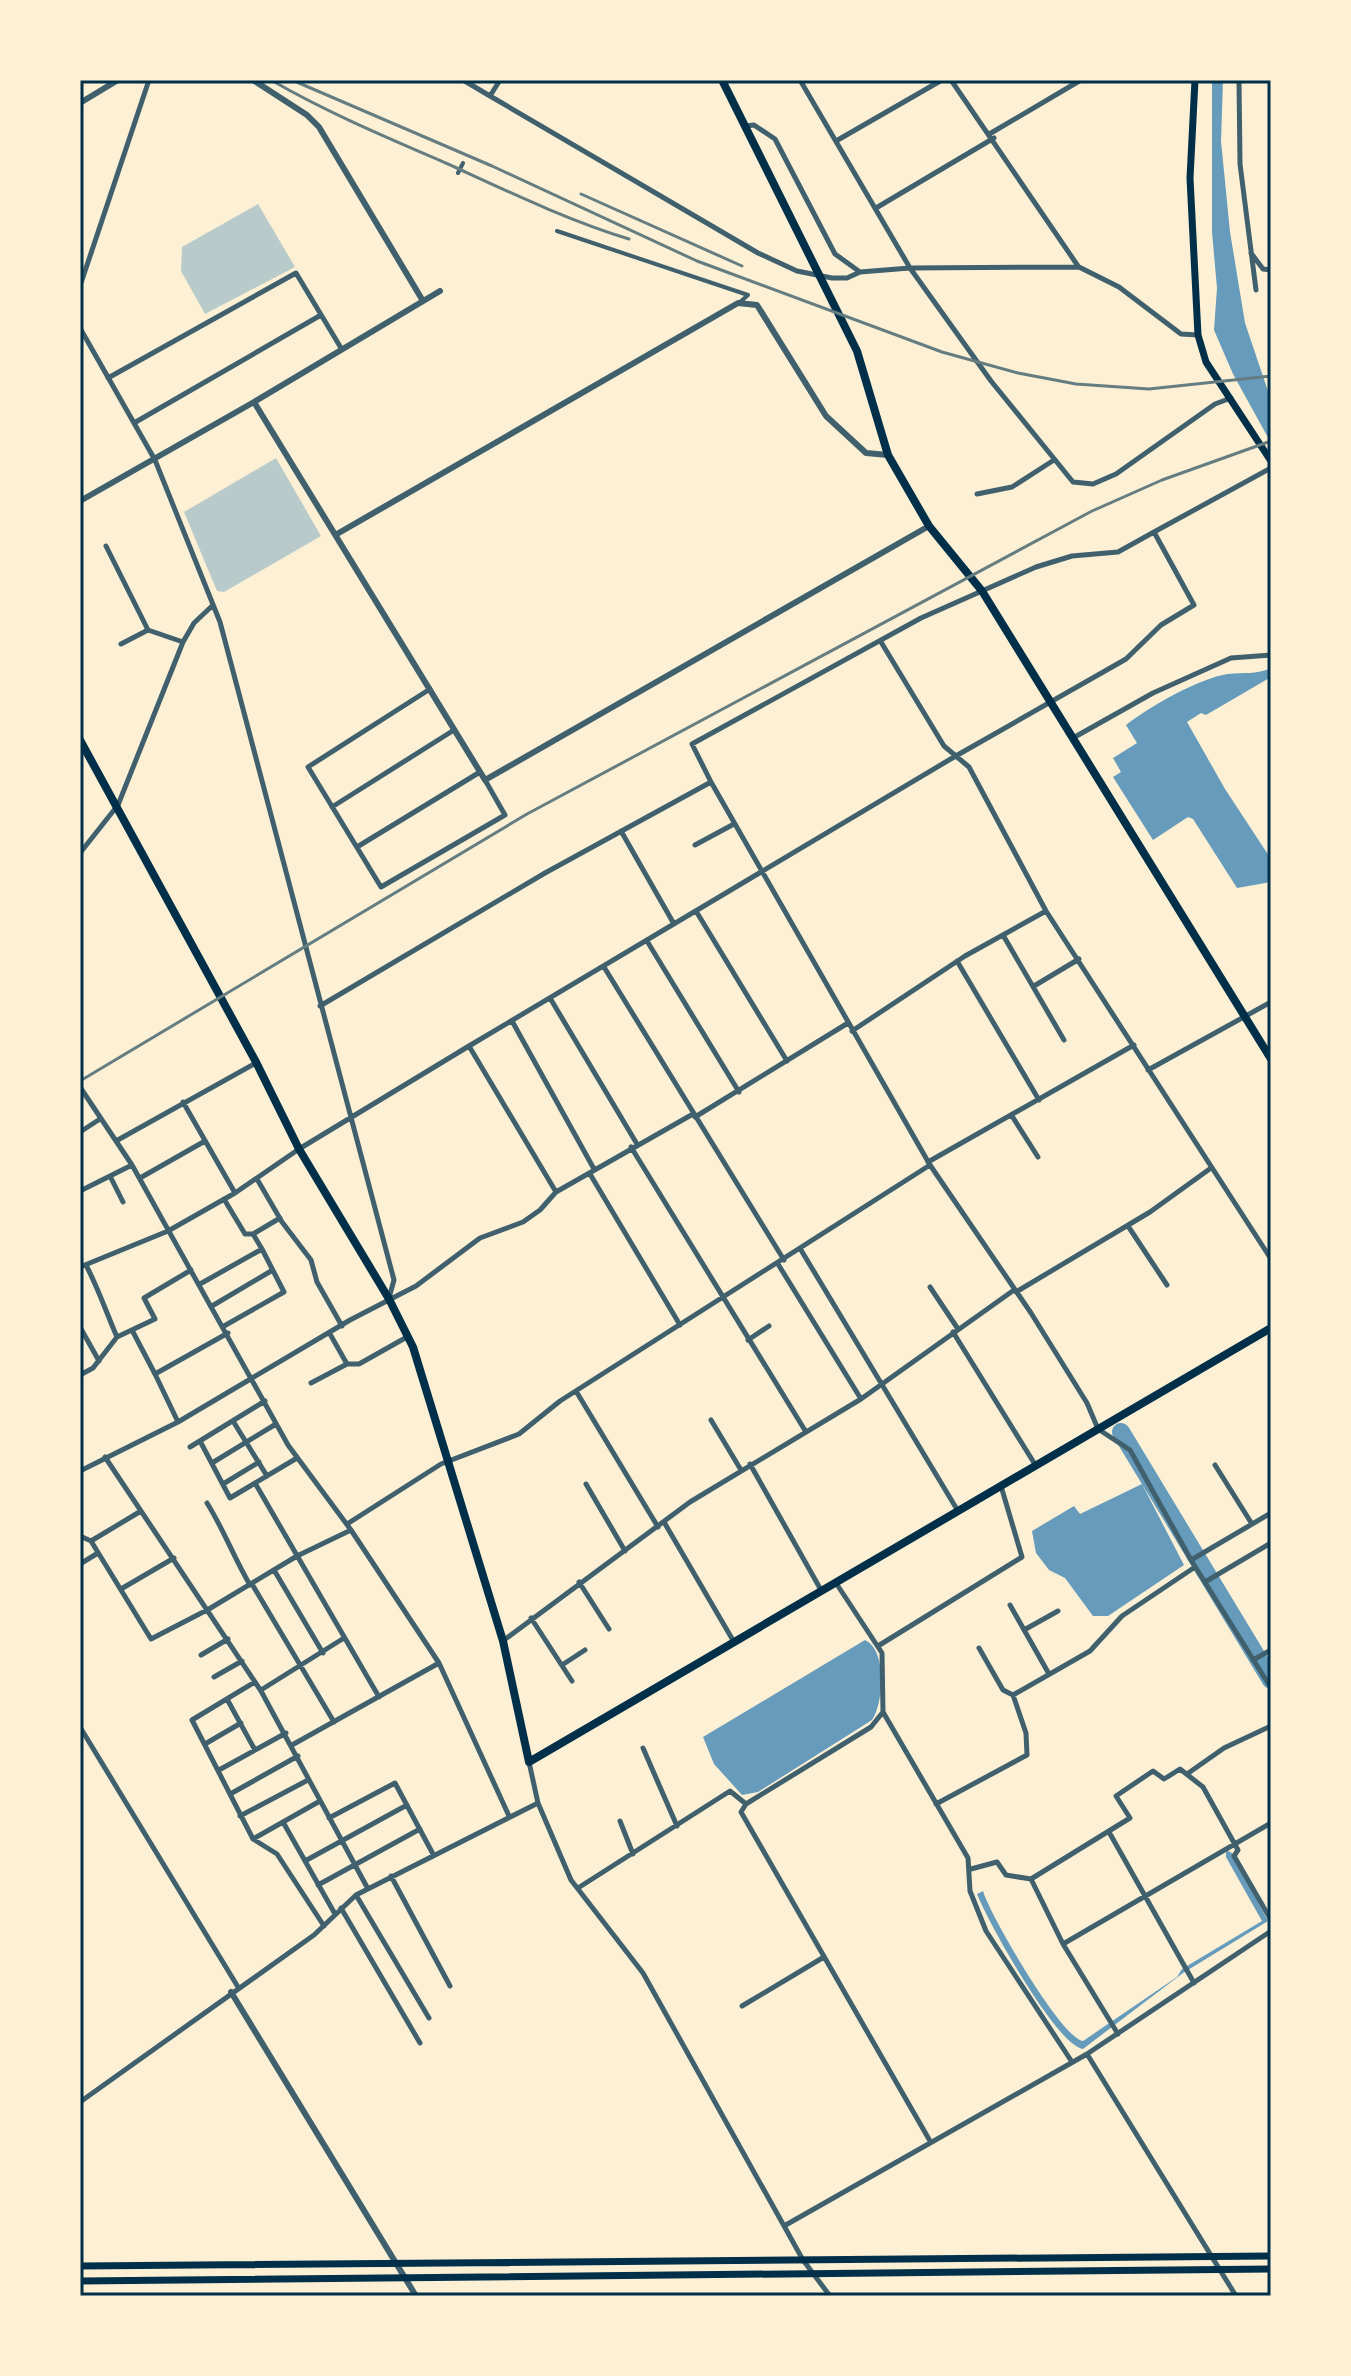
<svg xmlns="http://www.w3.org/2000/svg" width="1351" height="2376" font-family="Jost,sans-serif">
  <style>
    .green { fill: #b9caca }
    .water { fill: #669bbc }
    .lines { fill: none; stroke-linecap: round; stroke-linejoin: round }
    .river { stroke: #669bbc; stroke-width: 18 }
    .pedestrian { stroke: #3f606c; stroke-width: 4 }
    .minor { stroke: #3f606c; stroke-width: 5 }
    .tertiary { stroke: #3f606c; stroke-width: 6 }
    .secondary { stroke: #003049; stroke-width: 7 }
    .primary { stroke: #003049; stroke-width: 8 }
    .trunk { stroke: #003049; stroke-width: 8 }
    .rail { stroke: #657d81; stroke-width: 3 }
    .neatline { fill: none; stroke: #003049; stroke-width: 3 }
  </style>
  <rect width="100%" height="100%" fill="#fdf0d5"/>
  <path class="green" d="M258,204L295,267L205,314L181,271L182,247Z
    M276,458L321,536L224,592L217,591L184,512Z"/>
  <path class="water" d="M1212,80H1223L1221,141L1230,232L1245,323L1271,400V443L1233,374L1214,330L1217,288L1212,232Z
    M1271,668V677L1206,715L1201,713L1187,722L1225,789L1271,859V882L1237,888L1193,819L1188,817L1153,840L1113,777L1121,772L1113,758L1137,743L1126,725C1149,707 1199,678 1228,674C1244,672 1256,675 1271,668Z
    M1142,1484L1184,1565L1108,1616H1093L1065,1578L1049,1570L1036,1553L1032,1531L1074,1506L1080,1514Z
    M865,1640C887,1650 884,1702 872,1720L758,1792L742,1795L714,1764L703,1737Z
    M1226,1850L1232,1853L1268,1921L1183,1973L1083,2049C1056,2045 988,1922 977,1894L983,1891C990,1915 1061,2038 1083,2041L1177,1977L1182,1969L1262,1921L1226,1857Z"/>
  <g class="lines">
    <path class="river" d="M1121,1432L1271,1680"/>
    <path class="pedestrian" d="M458,173L463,163
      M557,231L748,295L739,303"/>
    <path class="minor" d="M463,80L490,96L500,80
      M800,80L910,268L991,381L1073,482L1093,484L1116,474L1215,404L1231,398
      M951,80L1078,266
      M1239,80L1240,164L1256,290
      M490,96L758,253L797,271L832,278H847L860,272L910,268L1079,267L1119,287L1181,334L1198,335
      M745,126L754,125L775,139L835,254L860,272
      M991,133L1081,80
      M836,141L942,80
      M876,208L994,138
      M1251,253L1263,269L1271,270
      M80,286L149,80
      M80,328L155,460L220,622L394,1280L389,1298
      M108,378L296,273L341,348
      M134,423L321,315
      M977,494L1012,487L1054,460
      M1154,532L1271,468
      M106,546L148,630L183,642
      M881,642L944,746L969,767L1046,911L1271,1259
      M121,644L148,630
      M430,689L308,767L381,887L505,815L485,780
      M1073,738L1153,693L1231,658L1271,655
      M332,807L454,730
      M621,831L674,924
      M695,845L734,824
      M357,847L480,772
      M80,853L118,805L183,642L194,623L212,606
      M696,911L787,1061
      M1003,935L1064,1040
      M647,941L739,1092
      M957,961L1039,1100
      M604,967L784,1260
      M1034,986L1079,959
      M550,998L637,1144
      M320,1006L545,873L711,782
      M512,1021L594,1169
      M852,1031L965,956L1046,911
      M469,1046L556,1192
      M1148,1070L1271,1002
      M80,1087L132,1165L288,1445L351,1530L439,1663L509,1816
      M183,1102L235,1193
      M1012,1116L1038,1157
      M695,1117L848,1023
      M80,1132L100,1119
      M116,1141L256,1063
      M631,1147L806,1432
      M928,1162L1134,1045
      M590,1174L680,1325
      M110,1176L123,1202
      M140,1178L205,1141
      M257,1179L282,1222L311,1260L317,1282L342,1326
      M80,1191L132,1165
      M224,1199L245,1234H253L262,1249
      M1128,1226L1167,1285
      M253,1234L280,1218
      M801,1250L958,1511
      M778,1264L861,1399
      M86,1265C99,1290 106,1312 117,1337
      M80,1267L168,1231L235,1193L299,1149L469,1046L954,757L1126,659L1161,625L1194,605L1154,532L1118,552L1072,556L1036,567L921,618L692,744L711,782L930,1165L1031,1313L1087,1403L1098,1429L1130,1450L1191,1560L1271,1688
      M200,1284L262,1249L284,1292L224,1326
      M930,1287L958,1329
      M1016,1292L1150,1212L1211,1168
      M212,1306L271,1271
      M80,1327L99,1361
      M133,1332L155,1374L228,1333
      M953,1332L1036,1466
      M330,1334L347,1364H359L407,1337
      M748,1340L769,1326
      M155,1374L178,1422
      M80,1375L93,1368L117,1337L155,1319L144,1298L191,1270
      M311,1383L347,1364
      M576,1391L658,1527
      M711,1420L741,1470
      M233,1421L267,1476
      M200,1441L230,1498L297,1458
      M190,1447L265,1401
      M105,1457L261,1691L368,1889
      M212,1463L276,1424
      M750,1464L821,1590
      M1215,1465L1252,1524
      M80,1471L178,1422L350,1320L416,1286L480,1238L523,1222L540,1210L556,1192L693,1114
      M255,1483L379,1697
      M223,1484L259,1462
      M586,1484L625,1551
      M207,1503C224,1530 234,1558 250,1585
      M664,1522L734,1642
      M347,1524L441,1464L519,1434L560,1401L930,1165
      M80,1536L91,1541L151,1639L209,1609L297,1556L351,1530
      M91,1541L141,1511
      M1191,1560L1271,1513
      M80,1564L98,1553
      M274,1570L323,1653
      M579,1582L609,1629
      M1205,1582L1271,1543
      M836,1583L882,1653L883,1712L871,1727L746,1804L741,1812L930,2141
      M252,1584L334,1722
      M121,1589L174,1558
      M1010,1605L1049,1674
      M531,1618L572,1681
      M1024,1630L1058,1611
      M504,1640L690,1502L861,1399L1014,1290
      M878,1646L1022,1557L1001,1486
      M979,1648L1003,1690L1013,1695
      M201,1655L228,1639
      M1253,1660L1271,1650
      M562,1665L585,1650
      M214,1677L242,1661
      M255,1682L192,1720L253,1839L277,1854L324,1926
      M261,1690L344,1638
      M227,1699L255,1750
      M883,1712L968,1858L970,1891L986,1931L1072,2062
      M80,1727L238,1987
      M205,1744L241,1723
      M292,1745L439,1663
      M643,1748L677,1826
      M529,1762L538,1803L571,1880L643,1973L803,2260L830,2296
      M219,1770L286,1733
      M1187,1774L1224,1748L1271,1726
      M232,1793L298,1756
      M936,1804L1027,1755L1026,1733L1013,1695L1090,1651L1122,1616L1195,1567
      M240,1816L308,1780
      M329,1818L395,1783L433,1854
      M620,1821L633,1854
      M283,1822L335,1914
      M1109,1832L1194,1983
      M253,1839L320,1801
      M305,1861L407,1805
      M971,1869L997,1862L1006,1875L1031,1879L1063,1944L1118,2034
      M391,1876L450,1986
      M1031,1879L1130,1818L1116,1796L1153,1771L1164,1779L1180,1769L1203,1787L1238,1850L1234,1856L1271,1920
      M318,1885L420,1829
      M578,1888L730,1791L746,1804
      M356,1895L429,2018
      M341,1908L420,2043
      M1063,1944L1271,1823
      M742,2006L824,1957
      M1087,2054L1236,2296
      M80,2102L314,1935L356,1895L538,1803
      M784,2226L1087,2054L1271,1931"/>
    <path class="tertiary" d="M253,80L307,115L319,127L423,301
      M80,103L118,80
      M254,402L440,291
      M80,501L254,402L485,780L929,526
      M337,534L738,303L757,305L826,416L866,453L888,455
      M231,1992L416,2296"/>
    <path class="secondary" d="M1195,80L1190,178L1198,335L1206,362L1271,461
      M80,2266L1271,2256
      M80,2281L1271,2269"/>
    <path class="primary" d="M722,80L857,351L888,455L929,526L982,591L1271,1059"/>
    <path class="trunk" d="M80,740L256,1062L299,1149L389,1299L413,1347L503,1641L529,1762L1271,1328"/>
    <path class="rail" d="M271,80C328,113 388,138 448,164C507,191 567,220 629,239
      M292,80L492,166L697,261L942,352L1018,373L1076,384L1149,389L1271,376
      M581,194L742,266
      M80,1081L527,814L1092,511L1162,480L1271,441"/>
  </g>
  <rect width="1351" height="2376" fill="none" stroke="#fdf0d5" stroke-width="164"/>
  <rect x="82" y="82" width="1187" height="2212" class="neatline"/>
</svg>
